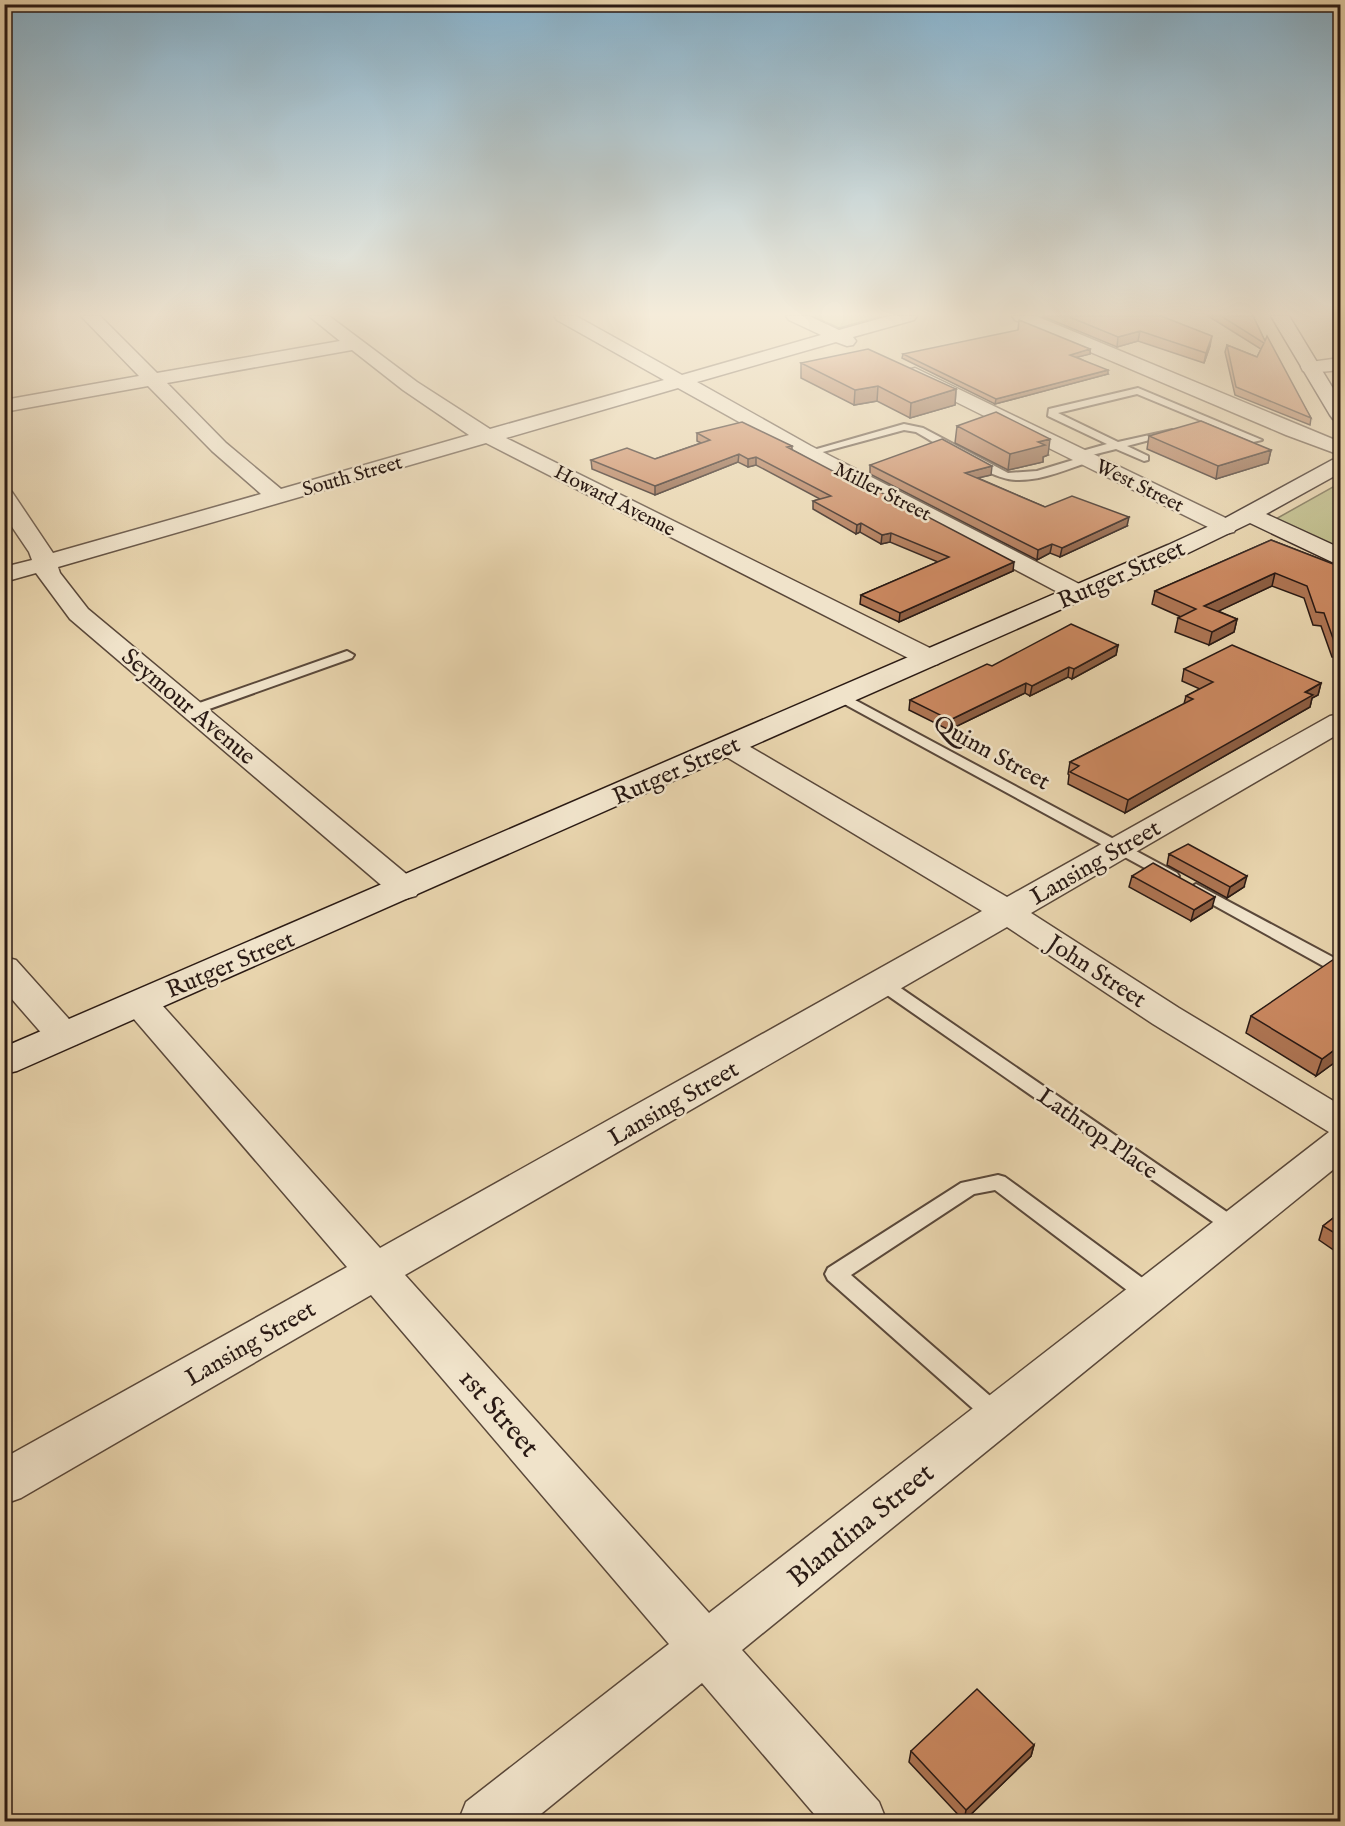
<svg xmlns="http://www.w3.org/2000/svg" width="1345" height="1826" font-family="'IM FELL English',serif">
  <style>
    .green { fill: #bbbb86; stroke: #726a4d; stroke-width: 1.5 }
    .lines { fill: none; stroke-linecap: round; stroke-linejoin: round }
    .lane-casing { stroke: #5a483a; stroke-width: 4 }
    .street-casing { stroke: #5a483a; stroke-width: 3 }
    .secondary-casing { stroke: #2a1a14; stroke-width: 3 }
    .lane { fill: #f0e3ca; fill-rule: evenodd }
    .street { fill: #f0e3ca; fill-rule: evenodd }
    .secondary { fill: #f0e3ca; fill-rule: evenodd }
    .wall { fill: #ad7452; stroke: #2a1a14; stroke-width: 1.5 }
    .shaded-wall { fill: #8d5e42; stroke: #2a1a14; stroke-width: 1.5 }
    .building { fill: #c9875f; stroke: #2a1a14; stroke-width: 1.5 }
    .labels { text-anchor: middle; stroke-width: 5; stroke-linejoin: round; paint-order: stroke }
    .far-street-label { font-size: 20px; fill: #2a1a14; stroke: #f0e3ca }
    .street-label { font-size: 24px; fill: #2a1a14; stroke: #f0e3ca }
    .near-street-label { font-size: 28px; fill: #2a1a14; stroke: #f0e3ca }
  </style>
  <rect width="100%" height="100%" fill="#e8d4ad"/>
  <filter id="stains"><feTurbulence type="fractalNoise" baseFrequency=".00333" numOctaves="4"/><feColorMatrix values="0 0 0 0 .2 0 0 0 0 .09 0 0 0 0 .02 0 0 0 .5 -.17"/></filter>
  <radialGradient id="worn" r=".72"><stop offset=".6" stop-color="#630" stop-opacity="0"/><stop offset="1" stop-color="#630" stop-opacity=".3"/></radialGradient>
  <path class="green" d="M812,316H882L839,328Z
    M1340,483V550L1274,520Z"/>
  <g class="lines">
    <defs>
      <path id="lane" d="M1138,388L1262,440L1253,442L1137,394L1058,413L1118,442L1172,430V434L1127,446L1148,456V460L1144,461L1116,449L1088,456L1093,459L1092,461C1067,469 1042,481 1016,480C992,480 939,445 916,432L904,430L808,456L803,453L904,424L923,428L1008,473L1037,471L1083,457H1075V453L1107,444L1048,416L1049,409Z
        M347,651L354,655L352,658L198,713H188L186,710L188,707Z
        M842,693L1177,873L1179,876L1177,879H1165L837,700L835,697L837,694Z
        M1196,884L1340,961V973L1334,972L1190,892L1188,889Z
        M883,978L889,980L1240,1221L1243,1226L1240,1231L1233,1234L1226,1231L877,988L874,984L877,980Z
        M998,1175L1005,1177L1156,1288L1159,1294L1156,1300L1148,1302L1140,1300L995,1190L974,1194L851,1275L1004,1408L1008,1415L1004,1422L996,1425L988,1422L828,1280L825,1274L828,1268L961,1183Z"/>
      <path id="street" d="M81,316H100L157,373L340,341L309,316H329L417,382L490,429L664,380L557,320L554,316H576L682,375L821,335L789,320L786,316H809L839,330L889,316H917L914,320L853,337L856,341L853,345L847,346L836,342L697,382L811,446L1087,588L1090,593L1087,598L1078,600L1069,598L797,454L678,388L506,438L938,652L942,658L938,664L929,666L920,664L486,443L58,567L60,573L88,609L416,882L421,889L416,896L405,899L394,896L70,619L36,573L4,582V567L32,560L29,552L4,515V490L12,492L53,553L261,494L212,451L148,386L4,412V400L139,376ZM352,350L403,390L469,435L281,489L226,443L167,383Z
        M1012,316H1036L1340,442V455L1286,435L1015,320Z
        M1340,358V370L1310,373L1303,371L1301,367L1303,363Z
        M915,368L1234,522L1237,527L1234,532L1226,534L1218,532L908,378L906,374L908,370Z
        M1340,714V733L1031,913L1179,1008L1340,1105V1164L742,1650L879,1802L887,1822H821L702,1683L531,1822H458L466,1802L669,1644L371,1295L21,1498L4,1504V1458L347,1267L127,1011L122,1003L127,995L140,992L153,995L380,1248L982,911L720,753L716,747L720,741L730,738L740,741L1007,897L1330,716ZM1007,927L1153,1024L1329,1132L709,1613L405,1275Z
        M4,957L16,960L77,1028L82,1036L77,1044L64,1048L51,1044L4,990Z"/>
      <path id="secondary" d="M1271,316H1289L1340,400V421L1333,419L1330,415Z
        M1340,459V473L1266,514L1340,548V564L1332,562L1250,523L1184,555L17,1071L4,1074V1047L1168,545L1218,522L1332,460Z"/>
    </defs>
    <use href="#lane" class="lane-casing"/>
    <use href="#street" class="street-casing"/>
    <use href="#secondary" class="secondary-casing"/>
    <use href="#lane" class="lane"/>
    <use href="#street" class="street"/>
    <use href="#secondary" class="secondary"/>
  </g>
  <path class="wall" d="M1042,316H1161L1210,346L1204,363L1138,341L1117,347Z
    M1208,316H1253L1265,341L1311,418L1310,425L1235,395L1225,352L1227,345L1257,357L1261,349Z
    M1090,349V354L1077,357L1108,374L995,404L902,358L903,354Z
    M801,363L956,389L955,405L910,418L877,401L854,405L801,378Z
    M957,426L1048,455L1043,457V462L1008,470L955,443Z
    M697,433L792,446V450L1013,571L899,622L860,604L861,595L938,562L890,542L881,544L860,532L856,534L813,509V501L820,499L756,465L748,467L738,462L655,495L592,469L591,460L655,459L701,443L697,441Z
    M1149,436L1271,450L1268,463L1216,479L1147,449Z
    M870,465L991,475L978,478L1045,507L1127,526L1060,557L1050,553L1037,560L870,474Z
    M1271,540L1341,567V658L1332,657L1321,626L1313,625L1304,598L1272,586L1218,611L1237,619L1234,632L1209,645L1175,632L1178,618L1181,617L1152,604L1155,591Z
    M1118,645L1116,655L1072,679L1068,677L1030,696L1025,693L949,730L909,710L910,700L992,666Z
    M1184,669L1321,683L1318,695L1312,698L1310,707L1125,813L1068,784L1069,775L1068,774L1070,762L1184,704L1186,696L1200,689L1182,681Z
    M1169,854L1244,887L1227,898L1167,865Z
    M1132,876L1212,908L1191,921L1129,887Z
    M1341,959V1061L1338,1060L1316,1076L1246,1033L1251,1016Z
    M1341,1212V1255L1319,1240L1323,1226Z
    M1034,1745L1031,1756L964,1821L909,1762L911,1751Z"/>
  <path class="shaded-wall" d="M1140,331L1138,341L1117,347L1118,337Z
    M1212,336L1210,346L1204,363L1206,353Z
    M1090,349V354L1070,359V355Z
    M1108,370V374L995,404L996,399Z
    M878,386L877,401L854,405L855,390Z
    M956,389L955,405L910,418L911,403Z
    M1050,439L1048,455L1043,457V462L1008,470L1010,454L1038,442Z
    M1271,450L1268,463L1216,479L1218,466Z
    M739,454L738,462L655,495V486Z
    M756,457V465L748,467V459Z
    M992,466L991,475L964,481L965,473Z
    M1129,517L1127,526L1060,557L1062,548Z
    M861,523L860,532L856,534L857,525Z
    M891,533L890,542L881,544L882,535Z
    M1052,544L1050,553L1037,560L1038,550Z
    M1014,562L1013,571L899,622L900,613Z
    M1275,573L1272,586L1202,619L1204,606Z
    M1237,619L1234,632L1209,645L1212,632Z
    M1118,645L1116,655L1072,679L1074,669Z
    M1069,667L1068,677L1030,696L1032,686Z
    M1026,683L1025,693L949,730L950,720Z
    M1321,683L1318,695L1312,698L1310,707L1125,813L1128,800Z
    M1247,876L1244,887L1227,898L1230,887Z
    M1215,897L1212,908L1191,921L1194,910Z
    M1341,1045V1053L1338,1060L1316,1076L1322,1059Z
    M1034,1745L1031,1756L964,1821L966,1810Z"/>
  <path class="building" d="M1067,316H1161L1212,336L1206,353L1140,331L1118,337Z
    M1221,316H1253L1265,341L1267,336L1311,418L1236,387L1227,345L1257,357L1264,343Z
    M1019,320L1090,349L1070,355L1108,370L996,399L903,354L1018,330Z
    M868,349L956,389L911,403L878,386L855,390L801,363Z
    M996,412L1050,439L1038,442L1045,445L1010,454L957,426Z
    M1201,421L1271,450L1218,466L1149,436Z
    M742,422L792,446L787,447L842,476L846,474L1014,562L900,613L861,595L949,557L891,533L882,535L861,523L857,525L813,501L831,496L756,457L748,459L739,454L655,486L591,460L627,448L655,459L710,440L697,433Z
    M942,439L992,466L965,473L1045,507L1072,496L1129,517L1062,548L1052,544L1038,550L870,465Z
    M1271,540L1341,567V644H1335L1324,613L1316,612L1307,586L1275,573L1204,606L1237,619L1212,632L1178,618L1196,609L1155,591Z
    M1071,624L1118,645L1074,669L1069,667L1032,686L1026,683L950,720L910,700L987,664L992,666Z
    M1232,645L1321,683L1305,692L1313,695L1128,800L1070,772L1079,766L1070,762L1193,699L1186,696L1213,682L1184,669Z
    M1188,844L1247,876L1230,887L1169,854Z
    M1153,863L1215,897L1194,910L1132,876Z
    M1337,957L1341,959V1045L1322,1059L1251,1016Z
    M1341,1212V1237L1323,1226Z
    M977,1689L1034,1745L966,1810L911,1751Z"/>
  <linearGradient id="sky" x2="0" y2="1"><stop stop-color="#88b5d1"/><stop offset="0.55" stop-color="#f5ecda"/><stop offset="1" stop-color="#f5ecda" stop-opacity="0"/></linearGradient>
  <rect width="1345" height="572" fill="url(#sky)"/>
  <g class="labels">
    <g class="far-street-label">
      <text transform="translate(352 475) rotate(-16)" y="7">South Street</text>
      <text transform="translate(1140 485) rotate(26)" y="7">West Street</text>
      <text transform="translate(883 491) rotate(27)" y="7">Miller Street</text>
      <text transform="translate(615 500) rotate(27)" y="7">Howard Avenue</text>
    </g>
    <g class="street-label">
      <text transform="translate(1121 574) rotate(-24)" y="8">Rutger Street</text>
      <text transform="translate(189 706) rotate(40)" y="8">Seymour Avenue</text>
      <text transform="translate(992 752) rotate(29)" y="8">Quinn Street</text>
      <text transform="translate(676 770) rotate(-24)" y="8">Rutger Street</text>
      <text transform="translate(1095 862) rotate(-30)" y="8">Lansing Street</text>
      <text transform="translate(230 964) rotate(-23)" y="8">Rutger Street</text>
      <text transform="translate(1097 971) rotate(33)" y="8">John Street</text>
      <text transform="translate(673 1103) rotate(-30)" y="8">Lansing Street</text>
      <text transform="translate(1098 1133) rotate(35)" y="8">Lathrop Place</text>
      <text transform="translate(250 1343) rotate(-30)" y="8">Lansing Street</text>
    </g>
    <g class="near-street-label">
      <text transform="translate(500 1412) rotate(49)" y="10">1st Street</text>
      <text transform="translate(860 1524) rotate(-39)" y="10">Blandina Street</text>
    </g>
  </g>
  <rect width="1345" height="1826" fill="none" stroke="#e8d4ad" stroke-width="24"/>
  <rect x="6" y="6" width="1333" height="1814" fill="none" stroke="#2a1a14" stroke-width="3"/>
  <rect x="12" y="12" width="1321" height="1802" fill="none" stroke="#2a1a14" stroke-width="1.5"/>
  <rect width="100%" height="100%" filter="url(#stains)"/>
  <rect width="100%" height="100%" fill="url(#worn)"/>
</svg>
